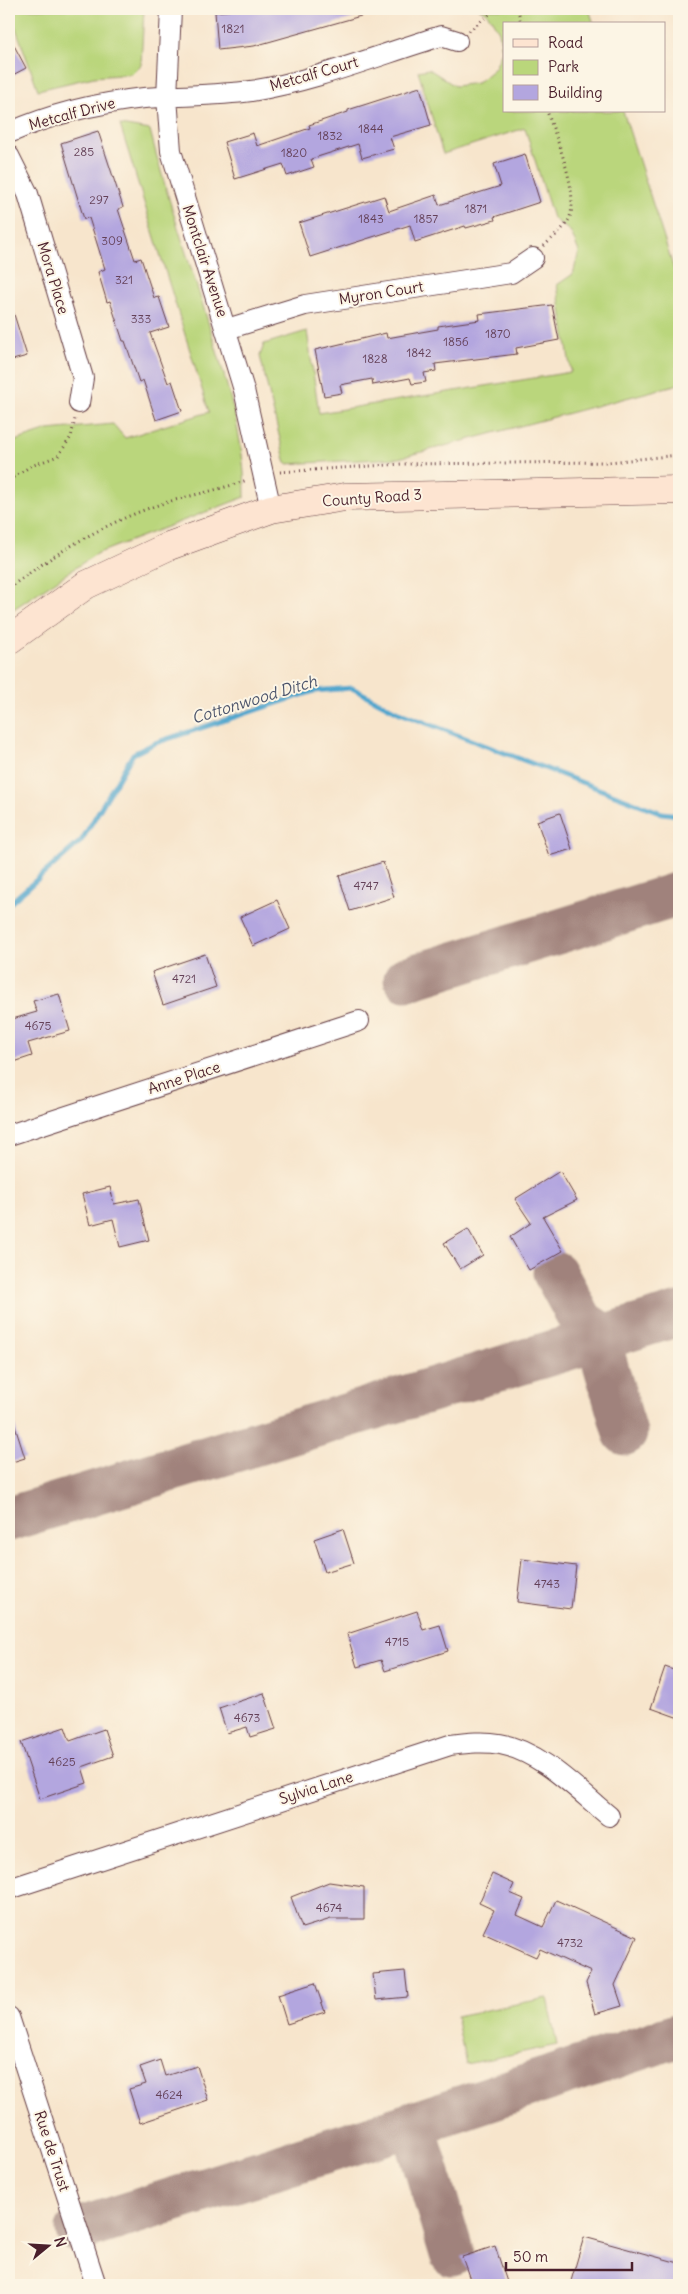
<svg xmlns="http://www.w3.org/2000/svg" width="688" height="2294" font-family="Delius,sans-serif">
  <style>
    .green { fill: #bad67b; stroke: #827a53 }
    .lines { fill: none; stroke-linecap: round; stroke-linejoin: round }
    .stream { stroke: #51a6cd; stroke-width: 5 }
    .taxiway { stroke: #a0827c; stroke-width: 45 }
    .building { fill: #b3a6df }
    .street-casing { stroke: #643d43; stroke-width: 22 }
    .secondary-casing { stroke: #643d43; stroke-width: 29 }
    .path { stroke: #643d43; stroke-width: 3; stroke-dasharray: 1 4; stroke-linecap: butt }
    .street { stroke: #fff; stroke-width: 20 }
    .secondary { stroke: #fde4d1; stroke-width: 28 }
    .labels { text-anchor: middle; stroke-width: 4; stroke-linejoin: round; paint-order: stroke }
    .number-label { font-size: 12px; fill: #644158 }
    .street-label { font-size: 15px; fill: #4a1f2b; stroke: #fcf5e5 }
    .water-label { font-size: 16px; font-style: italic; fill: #4d556c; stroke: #fcf5e5 }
  </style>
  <rect width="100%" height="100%" fill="#fcf5e5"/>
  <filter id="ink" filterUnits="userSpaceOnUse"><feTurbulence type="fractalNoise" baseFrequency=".02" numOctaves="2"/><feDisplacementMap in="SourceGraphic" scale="10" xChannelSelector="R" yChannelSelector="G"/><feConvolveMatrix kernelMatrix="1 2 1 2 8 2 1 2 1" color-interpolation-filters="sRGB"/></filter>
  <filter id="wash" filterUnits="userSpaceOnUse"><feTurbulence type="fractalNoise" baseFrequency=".0096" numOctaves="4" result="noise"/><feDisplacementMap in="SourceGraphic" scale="20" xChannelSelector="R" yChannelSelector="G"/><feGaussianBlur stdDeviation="1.12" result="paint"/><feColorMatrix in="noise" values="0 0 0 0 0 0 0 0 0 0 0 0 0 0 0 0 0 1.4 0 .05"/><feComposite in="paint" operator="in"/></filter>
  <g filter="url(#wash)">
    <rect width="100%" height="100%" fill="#f7e5cc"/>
    <path class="green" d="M9,9H144L141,65L132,74L94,77L38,90Z
      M479,9H589L594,24H504V111H623L679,285V384L399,458L286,464L260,356L264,344L307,331L319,413L571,372L557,285L573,274L579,252L571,232L553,218L525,128L443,154L418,71L429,69L455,86L477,83L495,68L502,51L499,32L492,20L486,12Z
      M120,125L150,130C167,200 192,268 213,338C229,391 245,442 245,497L96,554L9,612V443L48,430L113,424L125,438L209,412Z
      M547,1998L557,2045L466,2064L456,2016Z"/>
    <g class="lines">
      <path class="stream" d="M9,904L81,841L133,754L155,743L314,691L352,688L400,713L662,813L679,815"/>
      <path class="taxiway" d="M406,979L679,894
        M555,1273L582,1322L605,1337
        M598,1339L625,1433
        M9,1519L679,1314
        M413,2124L452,2254
        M78,2230L413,2124L679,2035"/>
    </g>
    <g id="blocks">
      <path class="building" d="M248,9H374L375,12L254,46L218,50L215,12Z
        M9,36L26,68L9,77Z
        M420,87L431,125L390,137L394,149L362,158L358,144L311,159L314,167L287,176L283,164L235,179L224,142L253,133L257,146L310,128L309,125L348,112V110Z
        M98,131L123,207L118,209L135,260L141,258L154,298L159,297L169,327L150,333L168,383L172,381L182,411L156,420L143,380L139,382L125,341H123L110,301L107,302L98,272L105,269L89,218L84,219L61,143Z
        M525,154L540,202L494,217L495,220L466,228L465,226L415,242L410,225L310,257L299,223L384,196L389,211L436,195L439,205L501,186L494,164Z
        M552,305L559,340L516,348L517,354L435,364L436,371L424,373L426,382L412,384L410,378L373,385L372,379L340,385L342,393L324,396L315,350L386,333L387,338L438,329V326L480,320L479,314Z
        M9,308H12L27,356L9,361Z
        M560,813L572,849L549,856L537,821Z
        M383,862L394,897L350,911L339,876Z
        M277,900L290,929L253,946L240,917Z
        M205,954L216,987L163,1005L152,972Z
        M59,994L70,1031L28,1043L32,1056L11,1063L9,1054V1020L37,1012L33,1001Z
        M560,1171L577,1200L543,1217L563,1251L529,1270L510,1237L531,1223L515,1199Z
        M110,1187L114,1204L139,1199L149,1240L120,1247L113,1219L90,1225L82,1194Z
        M468,1229L483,1255L460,1269L444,1243Z
        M12,1417L25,1458L9,1463V1418Z
        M343,1529L354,1563L325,1572L314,1539Z
        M522,1559L576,1566L571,1609L517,1602Z
        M417,1611L423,1630L440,1625L448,1651L385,1671L381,1660L357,1667L347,1634Z
        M665,1667L679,1672V1718L651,1708Z
        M264,1693L276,1729L250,1737L247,1727L227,1733L219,1708Z
        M65,1727L70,1741L104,1729L113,1756L82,1767L87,1783L40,1799L21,1742Z
        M492,1874L514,1884L510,1893L524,1899L517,1915L543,1927L556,1900L637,1937L615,1985L622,2006L595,2014L586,1983L591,1972L540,1949L536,1957L483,1933L494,1910L479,1903Z
        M329,1882L364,1887V1919H331L302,1928L291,1897Z
        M405,1971L408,1997L376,2000L373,1974Z
        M315,1983L325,2012L287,2024L278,1995Z
        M160,2060L165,2076L197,2066L208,2100L140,2123L129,2089L146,2084L140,2067Z
        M584,2237L679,2263V2285H586L571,2281Z
        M495,2246L508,2285H472L462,2257Z"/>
    </g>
  </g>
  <g filter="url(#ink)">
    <use href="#blocks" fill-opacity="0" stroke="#643d43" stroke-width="1"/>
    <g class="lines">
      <defs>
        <path id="street" d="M171,9L167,97L171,151L244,390L271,509
          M9,133C51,114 98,103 144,98C180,95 215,96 251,91C314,81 379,55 441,36L457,41
          M9,156L28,194L83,378L79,403
          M227,329L305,305L511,273L533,258
          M9,1135L359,1021
          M9,1889L450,1745C467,1743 483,1741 500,1744C542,1752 577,1790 609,1816
          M9,2017L96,2285"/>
        <path id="secondary" d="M9,640L86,585L169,546L271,509L345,497L679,490"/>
      </defs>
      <use href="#street" class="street-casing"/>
      <use href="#secondary" class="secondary-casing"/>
      <path class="path" d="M518,9L521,24
        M469,31L496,9
        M544,246C551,239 563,230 568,221C582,197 555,136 547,111
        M280,472L402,464L609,462L679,455
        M9,480L31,466L58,456L71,437L75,419
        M9,588C54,554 101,525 155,506C185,496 217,491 247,480"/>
      <use href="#street" class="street"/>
      <use href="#secondary" class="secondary"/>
    </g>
  </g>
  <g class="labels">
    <g class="number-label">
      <text x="233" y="33">1821</text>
      <text x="371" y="133">1844</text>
      <text x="330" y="140">1832</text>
      <text x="84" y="156">285</text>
      <text x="294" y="157">1820</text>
      <text x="99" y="204">297</text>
      <text x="476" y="213">1871</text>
      <text x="371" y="223">1843</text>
      <text x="426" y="223">1857</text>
      <text x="112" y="245">309</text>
      <text x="124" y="284">321</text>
      <text x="141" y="323">333</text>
      <text x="498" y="338">1870</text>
      <text x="456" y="346">1856</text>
      <text x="419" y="357">1842</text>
      <text x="375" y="363">1828</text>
      <text x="366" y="890">4747</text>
      <text x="184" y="983">4721</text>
      <text x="38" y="1030">4675</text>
      <text x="547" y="1588">4743</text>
      <text x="397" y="1646">4715</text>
      <text x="247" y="1722">4673</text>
      <text x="62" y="1766">4625</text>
      <text x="329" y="1912">4674</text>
      <text x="570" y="1947">4732</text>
      <text x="169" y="2099">4624</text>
    </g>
    <g class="street-label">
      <text transform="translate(314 74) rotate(-16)" y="5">Metcalf Court</text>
      <text transform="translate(72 114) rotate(-15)" y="5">Metcalf Drive</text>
      <text transform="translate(205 261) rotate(72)" y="5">Montclair Avenue</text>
      <text transform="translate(53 278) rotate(73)" y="5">Mora Place</text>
      <text transform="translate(381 293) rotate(-9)" y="5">Myron Court</text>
      <text transform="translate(372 498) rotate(-4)" y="5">County Road 3</text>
      <text transform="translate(184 1078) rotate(-18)" y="5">Anne Place</text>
      <text transform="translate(316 1788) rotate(-18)" y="5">Sylvia Lane</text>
      <text transform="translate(52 2151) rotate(72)" y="5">Rue de Trust</text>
    </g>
    <g class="water-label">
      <text transform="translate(254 699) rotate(-17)" y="6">Cottonwood Ditch</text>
    </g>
  </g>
  <rect width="688" height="2294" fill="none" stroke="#fcf5e5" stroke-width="30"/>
  <rect x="503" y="22" width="162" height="90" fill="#fcf5e5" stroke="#b59f9b"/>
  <rect x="513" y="39" width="25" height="8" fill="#fde4d1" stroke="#b59f9b"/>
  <text x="548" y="48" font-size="15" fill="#4a1f2b">Road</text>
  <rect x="513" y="60" width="25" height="15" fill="#bad67b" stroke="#b59f9b"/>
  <text x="548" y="72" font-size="15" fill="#4a1f2b">Park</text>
  <rect x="513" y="85" width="25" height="15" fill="#b3a6df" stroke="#b59f9b"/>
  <text x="548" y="98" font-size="15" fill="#4a1f2b">Building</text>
  <g transform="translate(48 2246) rotate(72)" stroke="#fcf5e5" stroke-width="4" paint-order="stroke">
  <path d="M0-4L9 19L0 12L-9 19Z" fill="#4a1f2b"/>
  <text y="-8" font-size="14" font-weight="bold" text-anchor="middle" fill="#4a1f2b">N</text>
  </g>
  <path d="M506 2262v8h126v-8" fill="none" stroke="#4a1f2b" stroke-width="2.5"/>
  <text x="513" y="2262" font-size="15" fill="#4a1f2b" stroke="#fcf5e5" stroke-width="4" paint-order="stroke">50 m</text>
</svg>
